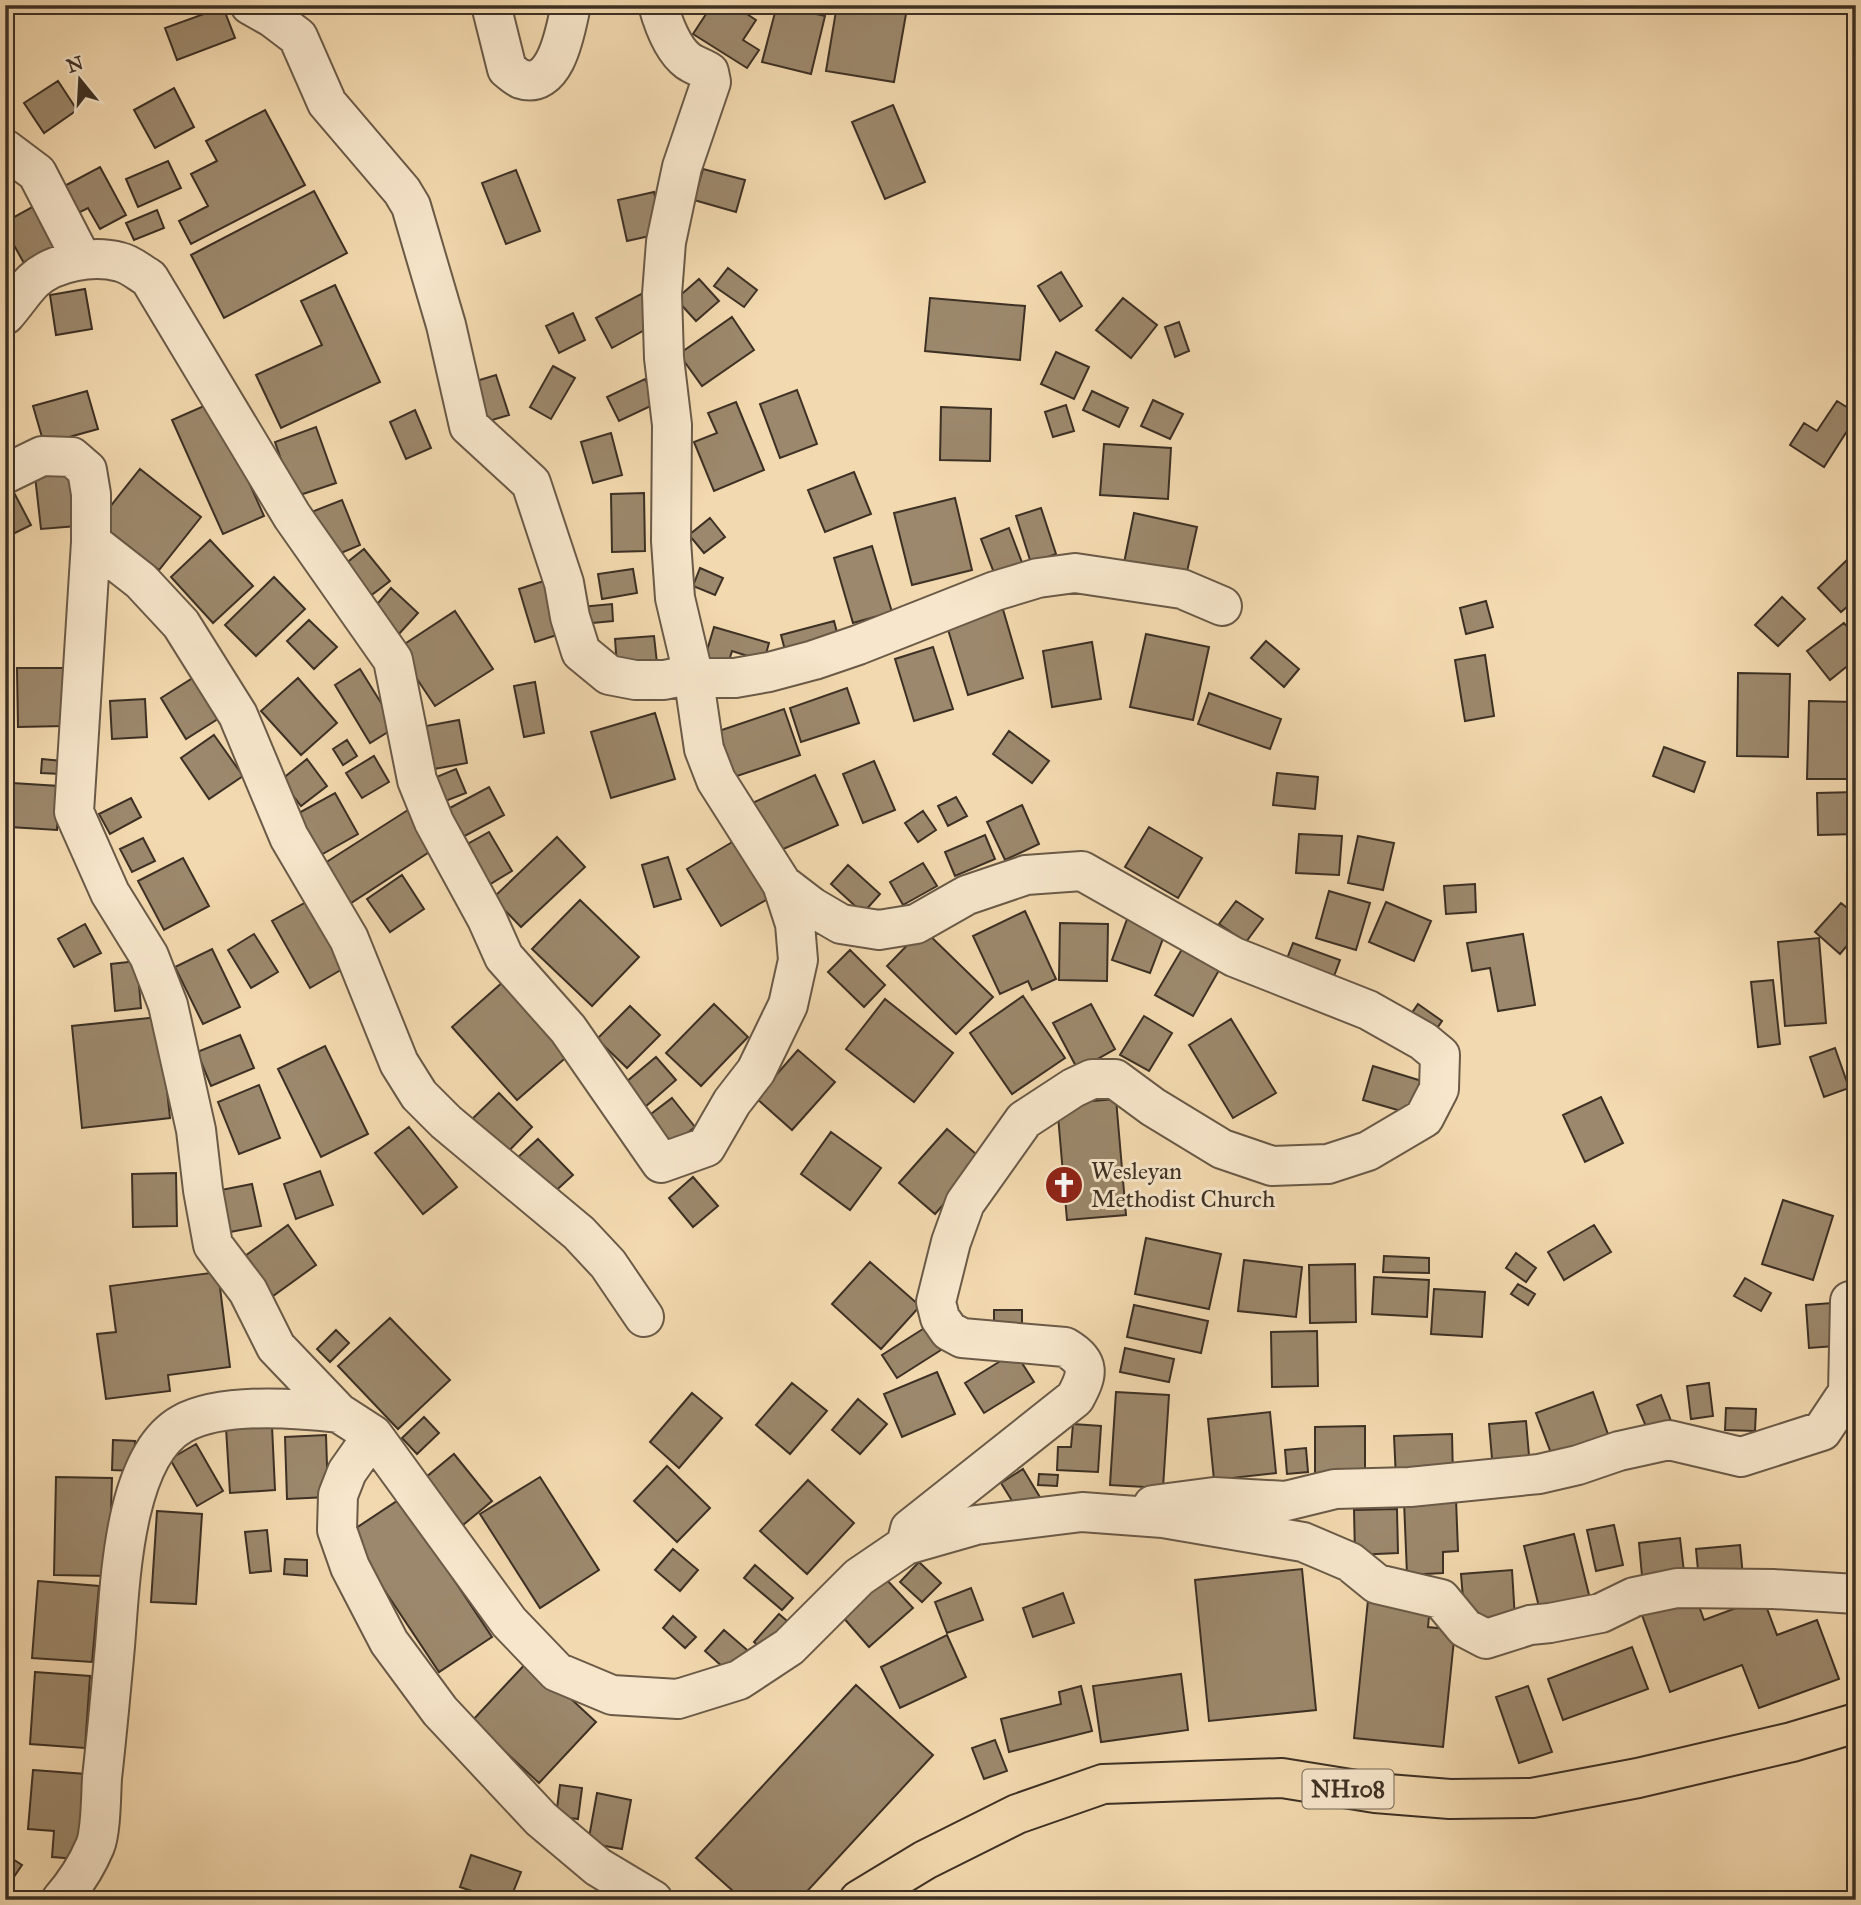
<svg xmlns="http://www.w3.org/2000/svg" width="1861" height="1905" font-family="'IM FELL Great Primer',serif">
  <style>
    .building { fill: #9c886c; stroke: #3d3024; stroke-width: 2 }
    .lines { fill: none; stroke-linecap: round; stroke-linejoin: round }
    .street-casing { stroke: #6a5a47; stroke-width: 42 }
    .highway-casing { stroke: #3d3024; stroke-width: 42 }
    .street { stroke: #f7e6cb; stroke-width: 38 }
    .highway { stroke: #f3d9af; stroke-width: 38 }
    .labels { text-anchor: middle; stroke-width: 6; stroke-linejoin: round; paint-order: stroke }
    .shield { fill: #f7e6cb; stroke: #756756; stroke-width: 2 }
    .shield-label { font-size: 23px; font-weight: bold; fill: #3d3024 }
    .poi-label { font-size: 24px; fill: #3d3024; stroke: #f7e6cb; text-anchor: start }
  </style>
  <rect width="100%" height="100%" fill="#f3d9af"/>
  <filter id="stains"><feTurbulence type="fractalNoise" baseFrequency=".00286" numOctaves="4"/><feColorMatrix values="0 0 0 0 .2 0 0 0 0 .09 0 0 0 0 .02 0 0 0 .5 -.17"/></filter>
  <radialGradient id="worn" r=".72"><stop offset=".6" stop-color="#630" stop-opacity="0"/><stop offset="1" stop-color="#630" stop-opacity=".3"/></radialGradient>
  <path class="building" d="M712,5H733L756,20L743,40L759,50L747,68L693,34Z
    M777,5L825,16L811,74L762,62Z
    M837,5L906,14L894,82L826,71Z
    M223,7L235,38L177,60L165,28Z
    M58,81L77,110L44,133L24,103Z
    M174,88L194,127L155,148L134,110Z
    M893,105L925,182L885,199L852,122Z
    M265,110L305,185L191,244L179,221L208,206L191,174L217,161L206,141Z
    M168,161L181,188L138,207L126,179Z
    M100,167L126,215L100,229L88,208L72,216L57,190Z
    M703,169L745,180L736,212L694,200Z
    M516,170L540,231L506,244L482,183Z
    M314,191L347,253L224,318L191,255Z
    M654,192L663,233L627,241L618,200Z
    M34,206L57,247L25,265L5,229V222Z
    M157,210L164,228L134,240L126,223Z
    M728,268L757,290L744,307L714,286Z
    M1061,272L1082,306L1060,321L1038,286Z
    M699,279L719,301L696,321L676,299Z
    M335,285L380,382L281,428L256,375L322,345L301,301Z
    M85,289L92,329L56,335L50,295Z
    M641,294L657,323L612,348L596,318Z
    M930,298L1025,306L1020,360L925,351Z
    M1123,298L1157,325L1131,358L1096,330Z
    M573,313L585,340L559,353L546,326Z
    M732,317L754,350L702,386L679,354Z
    M1179,322L1189,351L1175,357L1165,327Z
    M1056,352L1089,367L1074,399L1041,384Z
    M553,366L575,378L551,419L530,407Z
    M496,375L509,415L482,423L470,383Z
    M645,379L657,403L619,421L607,397Z
    M797,390L817,444L780,458L760,404Z
    M87,391L98,429L44,444L33,406Z
    M1092,391L1128,408L1119,427L1083,410Z
    M1153,400L1183,414L1170,439L1141,426Z
    M1837,401L1856,413V417L1824,467L1790,445L1804,423L1817,431Z
    M213,402L264,516L223,534L172,420Z
    M736,402L764,470L714,491L694,442L717,433L708,413Z
    M1066,405L1074,431L1053,437L1045,412Z
    M941,407L991,409L990,461L940,460Z
    M415,410L431,448L406,459L390,422Z
    M316,427L336,483L294,497L275,442Z
    M611,433L622,475L593,483L581,442Z
    M1104,444L1171,448L1168,499L1100,495Z
    M140,469L201,517L159,570L98,522Z
    M72,472L77,526L41,529L35,476Z
    M854,472L871,514L825,532L808,490Z
    M10,485L31,525L5,538V487Z
    M644,493L645,551L612,552L611,494Z
    M955,498L972,570L912,585L894,513Z
    M342,500L360,545L327,559L309,513Z
    M1041,508L1056,554L1031,563L1016,516Z
    M1134,513L1197,527L1186,576L1124,563Z
    M710,518L725,537L704,553L689,535Z
    M1009,528L1024,568L996,578L981,539Z
    M210,540L253,586L213,623L171,577Z
    M872,546L892,612L853,623L834,558Z
    M364,549L390,581L365,600L340,568Z
    M1849,558L1856,565V599L1841,612L1818,588Z
    M700,568L723,578L715,595L693,586Z
    M633,569L637,593L602,599L598,574Z
    M274,577L305,609L256,656L225,625Z
    M547,580L563,633L535,642L519,589Z
    M391,588L418,613L398,635L372,610Z
    M1782,597L1805,619L1778,646L1755,625Z
    M1486,601L1493,627L1466,634L1460,608Z
    M612,604L613,621L582,624L581,607Z
    M1002,606L1023,678L968,695L946,623Z
    M455,611L493,669L435,706L397,649Z
    M309,620L337,647L314,669L287,641Z
    M834,621L839,640L786,654L781,635Z
    M1844,623L1856,638V659L1830,680L1807,651Z
    M714,627L769,643L764,661L732,651L728,664L705,657Z
    M1146,634L1209,647L1193,720L1130,707Z
    M654,636L657,663L617,666L615,639Z
    M1266,641L1299,669L1284,687L1251,658Z
    M1092,642L1101,699L1052,707L1043,651Z
    M933,647L953,709L914,721L895,659Z
    M1485,655L1494,716L1465,721L1455,660Z
    M17,668H63L65,726L18,727Z
    M360,669L396,727L370,743L335,685Z
    M1738,673L1790,674L1788,757L1737,756Z
    M196,676L221,717L186,739L161,698Z
    M298,678L337,723L301,755L261,711Z
    M535,682L544,733L524,737L514,686Z
    M847,688L859,723L801,742L790,708Z
    M1209,693L1281,719L1270,749L1198,724Z
    M145,699L147,737L112,739L110,701Z
    M1809,701L1855,702L1853,779H1807Z
    M784,709L800,755L734,777L719,731Z
    M655,713L675,779L611,798L591,732Z
    M459,720L467,763L434,769L426,726Z
    M1009,731L1049,761L1032,783L993,754Z
    M214,735L243,776L209,799L181,758Z
    M347,740L357,756L343,765L333,749Z
    M1664,747L1705,762L1694,792L1653,776Z
    M374,756L389,782L362,798L346,773Z
    M42,759L62,761L61,774L41,773Z
    M307,759L327,786L301,806L281,780Z
    M874,761L895,810L863,823L843,774Z
    M456,769L466,793L443,802L434,778Z
    M1277,773L1318,777L1315,809L1273,805Z
    M815,775L838,825L772,854L750,804Z
    M12,783L59,786L57,830L10,827Z
    M489,787L504,815L461,838L446,810Z
    M1856,792V834L1818,835L1817,793Z
    M335,793L358,834L312,860L288,819Z
    M956,797L967,816L948,826L938,806Z
    M131,798L141,817L110,834L99,814Z
    M1022,805L1039,844L1005,860L987,822Z
    M411,808L437,847L351,903L325,863Z
    M923,811L936,830L918,842L905,823Z
    M1149,827L1202,858L1178,898L1125,867Z
    M489,832L512,871L487,886L464,846Z
    M1299,834L1342,836L1339,875L1296,873Z
    M985,835L995,859L955,876L945,852Z
    M1358,836L1394,843L1383,890L1348,883Z
    M557,837L585,867L521,927L493,898Z
    M143,838L155,861L132,872L120,849Z
    M739,838L773,896L721,926L687,869Z
    M668,857L681,899L654,907L642,865Z
    M183,858L209,906L164,930L138,881Z
    M923,863L937,886L903,905L890,882Z
    M848,865L880,894L863,913L831,884Z
    M402,875L424,909L390,932L367,899Z
    M1475,884L1476,912L1446,914L1444,886Z
    M1329,891L1370,903L1356,950L1316,938Z
    M580,900L639,957L592,1006L532,949Z
    M308,901L346,967L310,988L272,921Z
    M1236,901L1263,919L1246,942L1219,924Z
    M1386,902L1431,921L1414,961L1369,942Z
    M1841,903L1856,915V935L1840,954L1815,932Z
    M5,904L11,922L5,924Z
    M1025,911L1056,979L1032,990L1028,981L1000,994L973,936Z
    M1129,914L1167,928L1150,973L1112,960Z
    M1060,923L1108,924L1107,981L1059,980Z
    M85,924L101,953L74,967L58,939Z
    M923,929L993,997L956,1034L887,966Z
    M254,934L278,972L251,988L228,950Z
    M1523,934L1535,1005L1498,1011L1490,968L1472,971L1467,943Z
    M1819,938L1826,1023L1785,1026L1778,942Z
    M1293,943L1340,960L1330,987L1283,969Z
    M1185,944L1222,965L1193,1016L1155,995Z
    M212,949L240,1007L203,1024L175,967Z
    M850,950L885,985L864,1007L828,972Z
    M137,961L141,1008L115,1011L111,964Z
    M1773,980L1780,1044L1758,1047L1751,982Z
    M504,981L570,1054L517,1100L452,1027Z
    M1023,996L1065,1058L1012,1094L970,1033Z
    M885,999L953,1053L914,1102L846,1049Z
    M714,1004L748,1037L701,1086L666,1053Z
    M1091,1004L1115,1049L1078,1070L1053,1023Z
    M1418,1004L1442,1021L1431,1037L1407,1020Z
    M630,1006L660,1035L627,1068L597,1039Z
    M1144,1016L1172,1033L1149,1071L1120,1055Z
    M159,1017L170,1118L82,1128L72,1026Z
    M1231,1019L1276,1093L1233,1118L1189,1045Z
    M240,1035L254,1068L211,1086L197,1052Z
    M325,1046L368,1134L321,1157L278,1069Z
    M1835,1048L1849,1088L1824,1097L1810,1057Z
    M798,1050L835,1082L792,1130L756,1098Z
    M656,1057L676,1080L645,1107L625,1083Z
    M1373,1066L1425,1082L1415,1115L1363,1100Z
    M259,1085L280,1138L239,1154L218,1102Z
    M499,1093L532,1127L502,1158L467,1124Z
    M1601,1097L1623,1143L1585,1162L1563,1115Z
    M672,1098L695,1127L669,1147L647,1117Z
    M1116,1099L1126,1215L1067,1220L1057,1104Z
    M409,1127L457,1187L423,1214L375,1153Z
    M947,1129L983,1160L935,1214L899,1183Z
    M831,1132L881,1168L850,1210L801,1174Z
    M538,1139L573,1175L550,1196L516,1159Z
    M320,1171L333,1205L296,1219L284,1184Z
    M176,1173L177,1226L133,1227L132,1174Z
    M693,1177L718,1206L693,1227L669,1198Z
    M252,1184L261,1226L230,1232L221,1190Z
    M1783,1200L1833,1216L1813,1280L1762,1264Z
    M288,1225L316,1265L273,1296L245,1256Z
    M1594,1225L1611,1252L1564,1280L1548,1252Z
    M1146,1238L1221,1254L1209,1309L1135,1294Z
    M1516,1253L1536,1268L1526,1282L1506,1268Z
    M1384,1256L1429,1258V1273L1383,1272Z
    M1244,1260L1302,1267L1296,1317L1238,1311Z
    M870,1262L920,1306L881,1349L832,1304Z
    M1355,1264L1356,1322L1310,1323L1309,1265Z
    M218,1272L230,1367L168,1375L170,1391L106,1399L97,1334L116,1332L110,1286Z
    M1374,1277L1429,1280L1427,1317L1372,1314Z
    M1745,1278L1771,1293L1761,1311L1734,1296Z
    M1518,1284L1535,1294L1528,1305L1511,1294Z
    M1434,1289L1485,1292L1482,1337L1431,1334Z
    M1832,1303L1835,1346L1809,1348L1806,1305Z
    M1134,1305L1208,1321L1201,1353L1127,1337Z
    M994,1310H1022V1331H994Z
    M390,1318L450,1380L398,1429L338,1366Z
    M926,1327L941,1350L897,1378L882,1355Z
    M336,1330L349,1343L330,1362L317,1349Z
    M1317,1331L1318,1386L1272,1387L1271,1332Z
    M1125,1348L1174,1359L1169,1382L1120,1372Z
    M1015,1352L1034,1382L984,1413L965,1383Z
    M937,1372L955,1414L902,1437L884,1394Z
    M792,1383L827,1411L790,1454L756,1425Z
    M1709,1383L1713,1416L1691,1419L1687,1386Z
    M1116,1392L1169,1395L1163,1488L1110,1485Z
    M1593,1392L1610,1440L1554,1461L1536,1413Z
    M692,1393L722,1418L679,1468L650,1442Z
    M1661,1395L1673,1426L1650,1436L1637,1405Z
    M858,1399L887,1424L860,1454L832,1430Z
    M1726,1408L1756,1409L1755,1431L1725,1430Z
    M1270,1412L1276,1473L1214,1480L1208,1419Z
    M424,1417L439,1433L417,1454L402,1438Z
    M1526,1421L1530,1467L1493,1470L1489,1424Z
    M1073,1424L1101,1426L1098,1472L1057,1470L1058,1447H1071Z
    M272,1426L275,1490L230,1493L226,1428Z
    M1365,1426V1477L1315,1478V1427Z
    M1452,1434L1453,1477L1396,1479L1394,1436Z
    M326,1435L328,1497L287,1499L285,1437Z
    M113,1440L135,1441L134,1471L112,1470Z
    M196,1444L223,1491L197,1506L170,1459Z
    M1306,1448L1308,1472L1287,1474L1285,1450Z
    M454,1454L492,1501L463,1525L425,1478Z
    M667,1466L710,1508L677,1542L634,1501Z
    M1023,1469L1041,1499L1019,1512L1001,1483Z
    M1039,1474L1058,1475L1057,1486L1038,1485Z
    M56,1477L112,1478L109,1576L54,1575Z
    M540,1477L599,1570L540,1608L480,1514Z
    M808,1480L854,1523L807,1574L760,1531Z
    M400,1499L492,1637L439,1672L347,1534Z
    M1456,1499L1458,1551L1443,1552V1573L1407,1575L1404,1501Z
    M1397,1509L1398,1553L1355,1555L1354,1510Z
    M157,1511L202,1514L196,1604L151,1602Z
    M1614,1525L1623,1565L1596,1571L1587,1530Z
    M267,1530L271,1571L250,1573L245,1532Z
    M1574,1534L1592,1607L1542,1619L1524,1546Z
    M1680,1538L1684,1572L1642,1576L1639,1543Z
    M1740,1545L1743,1577L1699,1581L1696,1549Z
    M673,1549L698,1570L680,1591L655,1570Z
    M285,1559L307,1560V1576L284,1574Z
    M919,1562L941,1583L922,1602L900,1582Z
    M755,1565L793,1598L782,1610L744,1578Z
    M1302,1569L1316,1710L1209,1721L1195,1580Z
    M1512,1570L1515,1619L1465,1623L1461,1574Z
    M885,1578L913,1608L869,1647L842,1616Z
    M38,1581L99,1586L92,1662L32,1658Z
    M971,1588L983,1620L947,1633L935,1602Z
    M1063,1593L1074,1623L1033,1637L1023,1608Z
    M1695,1595L1704,1620L1763,1598L1777,1635L1817,1620L1839,1679L1759,1708L1742,1665L1670,1692L1642,1615Z
    M1368,1600L1430,1606L1428,1627L1455,1630L1443,1747L1354,1738Z
    M779,1614L793,1626L768,1655L754,1642Z
    M673,1616L696,1637L685,1648L663,1628Z
    M724,1630L753,1655L734,1677L705,1651Z
    M947,1635L966,1677L900,1708L881,1667Z
    M1632,1647L1648,1689L1563,1720L1548,1679Z
    M529,1660L596,1722L539,1783L472,1721Z
    M35,1672L90,1676L85,1748L30,1744Z
    M1181,1674L1188,1730L1101,1742L1093,1686Z
    M856,1685L933,1755L799,1900H743L696,1858Z
    M1081,1686L1092,1731L1009,1752L1001,1719L1061,1704L1059,1692Z
    M1528,1686L1552,1752L1519,1763L1496,1697Z
    M995,1740L1007,1771L984,1779L972,1748Z
    M33,1770L86,1774L78,1859L52,1857L54,1831L28,1829Z
    M560,1785L582,1788L578,1819L556,1816Z
    M597,1793L631,1800L622,1849L588,1843Z
    M5,1854L22,1865L5,1890Z
    M471,1855L521,1872L510,1900H499L460,1887Z"/>
  <g class="lines">
    <defs>
      <path id="street" d="M250,5L273,18L298,37L327,103L402,191L411,206L446,325L469,426L531,483L564,583L570,617L581,652L609,675L635,680H664L693,674L704,678H735L769,672L814,660L858,645L995,591L1038,578L1075,573L1182,589L1222,606
        M491,5L507,69C511,72 516,77 521,79C557,91 566,27 571,5
        M5,149L37,173L82,260
        M5,315C15,304 23,291 33,281C54,261 94,255 120,262C130,264 140,273 149,278L292,516L393,660L417,780L434,822L487,919L504,957L568,1029L661,1163L706,1147L732,1102L756,1071L788,1005L798,960L795,924L782,884L716,780L704,749L693,674L675,598L671,541L672,425L664,358L662,294L666,242L682,167L711,82L709,72C702,68 694,65 688,61C673,50 663,23 658,5
        M5,474L42,456L72,457L87,470L91,494V542L74,812L110,893L149,956L168,1005L196,1130L203,1190L213,1245L248,1291L276,1347L339,1413L373,1435L509,1622L557,1672L612,1695L678,1699L739,1680L789,1647L859,1577L906,1545L976,1525L1082,1512L1163,1518L1303,1542L1350,1562L1377,1584L1441,1599L1465,1628L1486,1639L1530,1625L1550,1623L1601,1613L1634,1597L1677,1588L1773,1589L1856,1594
        M91,542L141,581L181,624L238,715L289,837L349,939L399,1063L419,1095L446,1122L579,1233L608,1264L644,1317
        M782,884L812,907L841,924L879,930L916,924L967,895L1026,875L1082,871L1234,957L1368,1010L1423,1041L1440,1055L1439,1089L1424,1118L1368,1151L1328,1164L1272,1166L1222,1149L1153,1107L1115,1079H1092L1073,1088L1024,1120L965,1203L951,1242L936,1302L940,1318L949,1331L962,1338L1065,1347C1091,1362 1088,1374 1075,1398L910,1529L906,1545
        M373,1435L347,1472L338,1495L337,1530L350,1567L389,1642L440,1711L541,1819L598,1867L653,1900
        M1153,1505L1214,1497L1286,1501L1335,1489L1410,1487L1539,1474L1578,1465L1619,1451L1669,1440L1741,1457L1822,1431L1848,1392L1850,1301
        M61,1900C74,1885 87,1865 95,1846C101,1832 101,1795 102,1778C107,1734 111,1690 115,1646C120,1586 123,1457 182,1424C221,1402 296,1408 339,1413"/>
      <path id="highway" d="M859,1900L925,1860L1017,1814L1103,1784L1282,1778L1375,1793L1450,1799L1532,1798L1638,1778L1792,1742L1856,1723"/>
    </defs>
    <use href="#street" class="street-casing"/>
    <use href="#highway" class="highway-casing"/>
    <use href="#street" class="street"/>
    <use href="#highway" class="highway"/>
  </g>
  <defs>
    <symbol id="church-disc" viewBox="-11 -11 22 22"><circle r="9.5" fill="#8f2418" stroke="#f7e6cb"/><path d="M-1.2-6h2.4v3.5h3.3v2.4h-3.3V6h-2.4V-.1h-3.3v-2.4h3.3Z" fill="#fff"/></symbol>
  </defs>
  <g fill-rule="evenodd">
    <use href="#church-disc" x="1042" y="1163" width="44" height="44"/>
  </g>
  <g class="labels">
    <rect class="shield" x="1302.5" y="1769.5" width="91" height="39" rx="5"/>
    <g class="shield-label">
      <text x="1348" y="1797">NH108</text>
    </g>
    <g class="poi-label">
      <text x="1091" y="1179">Wesleyan<tspan x="1091" dy="28">Methodist Church</tspan></text>
    </g>
  </g>
  <rect width="1861" height="1905" fill="none" stroke="#f3d9af" stroke-width="28"/>
  <rect x="7" y="7" width="1847" height="1891" fill="none" stroke="#3d3024" stroke-width="3.5"/>
  <rect x="14" y="14" width="1833" height="1877" fill="none" stroke="#3d3024" stroke-width="2"/>
  <g transform="translate(80 80) rotate(342)" stroke="#f7e6cb" stroke-width="5" paint-order="stroke">
  <path d="M0-5L12 26L0 18L-12 26Z" fill="#3d3024"/>
  <text y="-10" font-size="19" font-weight="bold" text-anchor="middle" fill="#3d3024">N</text>
  </g>
  <rect width="100%" height="100%" filter="url(#stains)"/>
  <rect width="100%" height="100%" fill="url(#worn)"/>
</svg>
